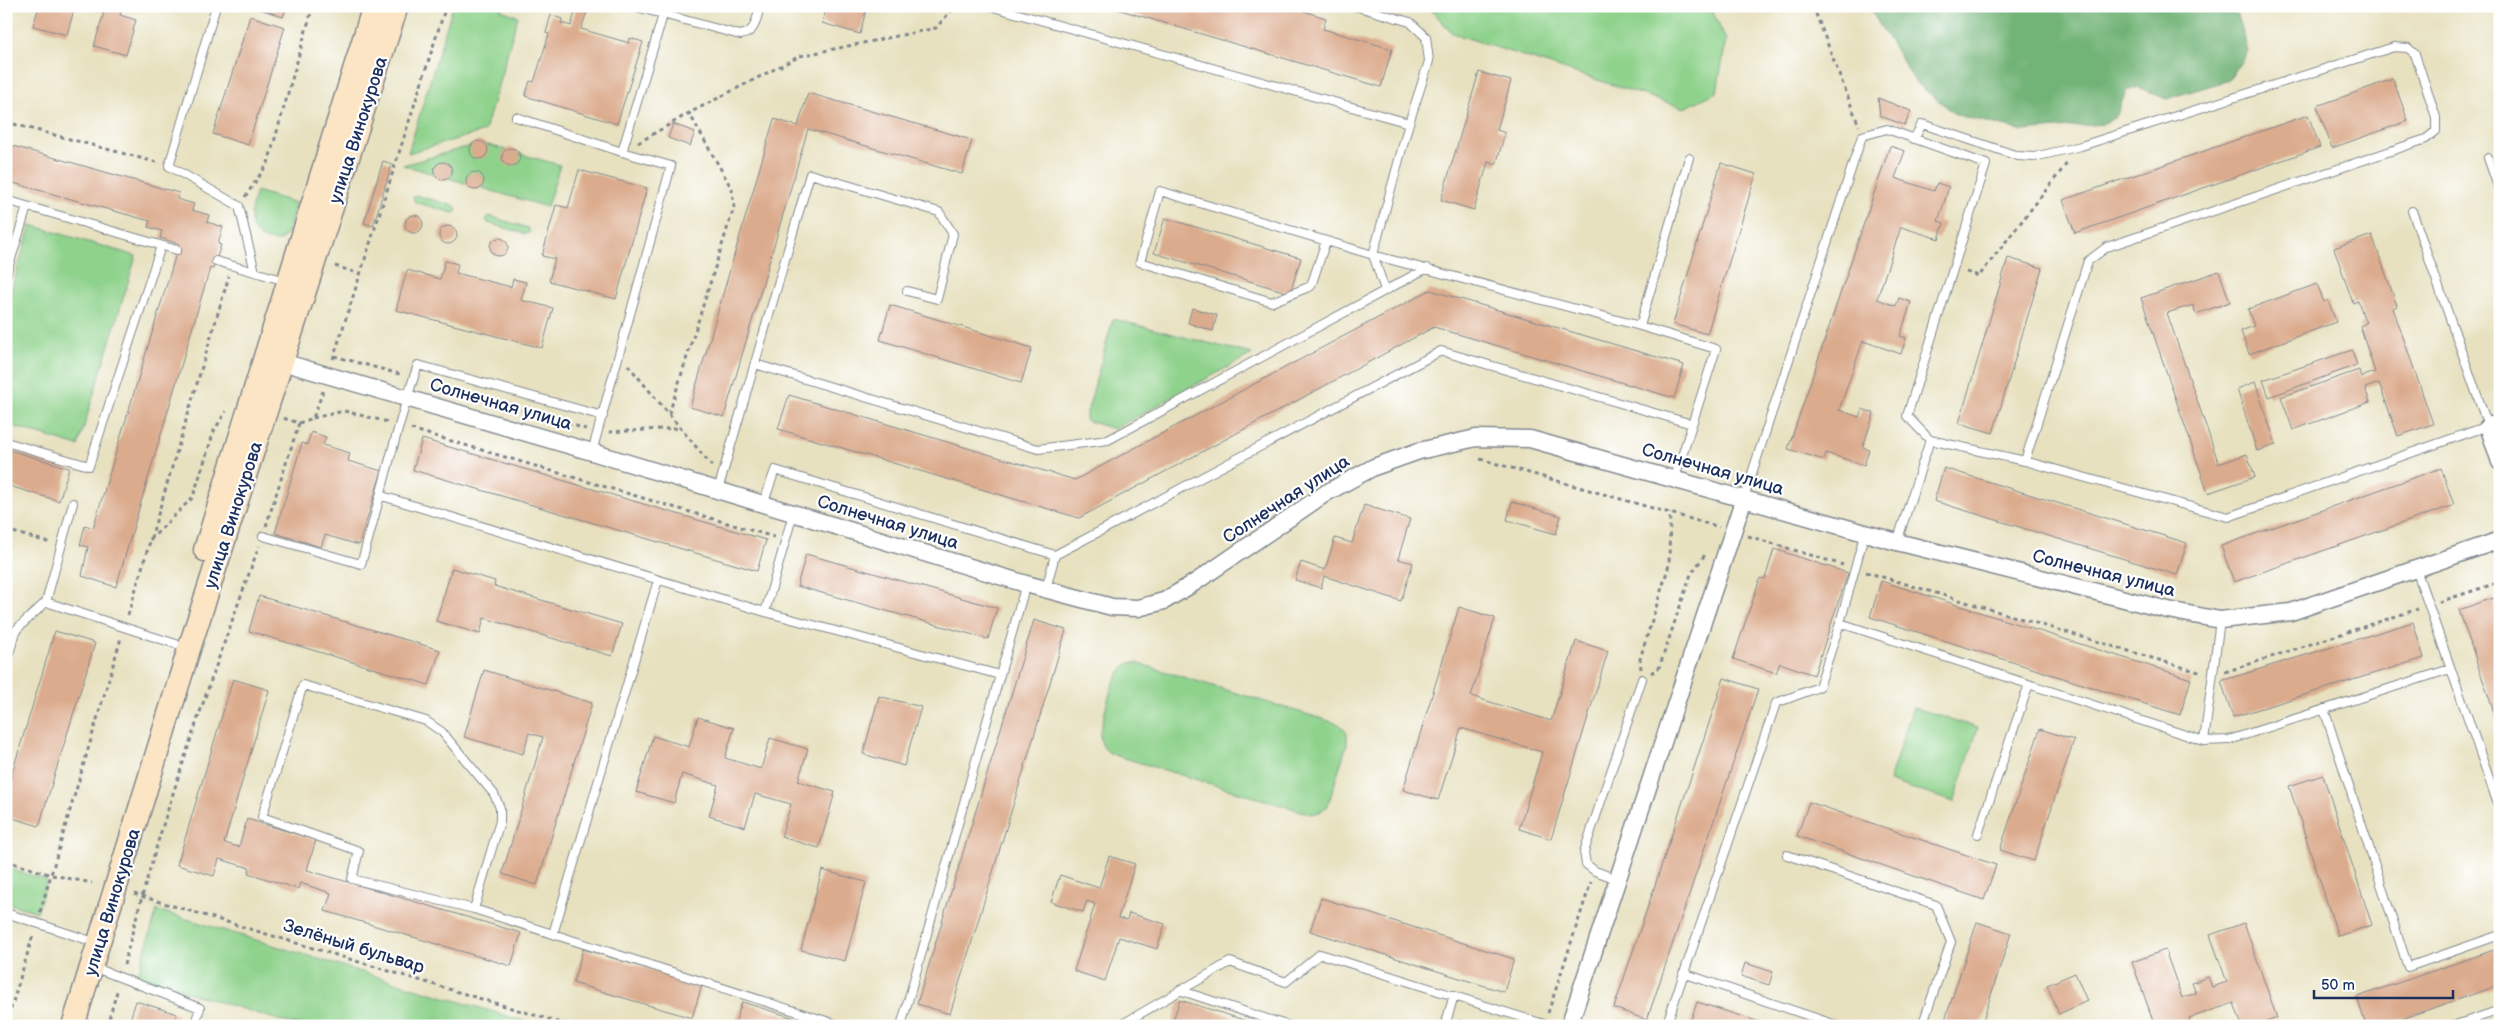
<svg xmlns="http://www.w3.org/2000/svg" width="2506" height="1032" font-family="'Balsamiq Sans',sans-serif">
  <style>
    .green { fill: #8ed28b; stroke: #548074 }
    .forest { fill: #72b477; stroke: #46726a }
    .building { fill: #dbab8d }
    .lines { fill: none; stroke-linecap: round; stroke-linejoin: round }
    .lane-casing { stroke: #81888e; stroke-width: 10 }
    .street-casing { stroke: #81888e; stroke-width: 19 }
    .secondary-casing { stroke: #81888e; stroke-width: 25 }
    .path { stroke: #81888e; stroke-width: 3; stroke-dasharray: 4 4; stroke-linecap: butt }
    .lane { stroke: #fff; stroke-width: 8 }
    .street { stroke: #fff; stroke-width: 16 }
    .secondary { stroke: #fce5c4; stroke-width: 22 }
    .labels { text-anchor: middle; stroke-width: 4.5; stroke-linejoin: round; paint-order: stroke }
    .street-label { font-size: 18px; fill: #1b2f5e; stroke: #fff }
  </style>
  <rect width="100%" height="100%" fill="#fff"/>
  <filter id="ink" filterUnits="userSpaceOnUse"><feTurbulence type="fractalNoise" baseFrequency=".02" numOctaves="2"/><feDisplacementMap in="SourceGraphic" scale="10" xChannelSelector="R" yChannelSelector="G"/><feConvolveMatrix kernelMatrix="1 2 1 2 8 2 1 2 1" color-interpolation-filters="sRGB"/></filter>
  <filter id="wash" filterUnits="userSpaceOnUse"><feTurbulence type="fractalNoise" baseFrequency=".0096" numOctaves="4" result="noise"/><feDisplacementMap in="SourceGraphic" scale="20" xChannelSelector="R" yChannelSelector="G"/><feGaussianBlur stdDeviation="1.12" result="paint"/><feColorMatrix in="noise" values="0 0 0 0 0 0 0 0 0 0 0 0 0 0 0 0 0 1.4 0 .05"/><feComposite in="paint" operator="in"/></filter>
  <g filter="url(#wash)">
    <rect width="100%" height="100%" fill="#e7e1bf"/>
    <path class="green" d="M453,6H502L501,10L518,16L485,131L408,153Z
      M1428,6H1710L1726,40L1717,92L1684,108L1452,33Z
      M481,143L560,165L547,207L403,165Z
      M256,191L296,203L287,233L280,241C245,241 248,217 256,191Z
      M416,195L455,206L457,211L453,213L415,202L413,198Z
      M489,216L528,228L530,232L526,234L488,223L486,219Z
      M31,225L136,256L78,446L6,424V307Z
      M1113,319L1252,354L1114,429L1085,420Z
      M1130,663H1137L1339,724L1347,733V744L1328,805L1320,812L1311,814L1111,754C1102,748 1100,742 1100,731C1106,712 1111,671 1130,663Z
      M1913,707L1978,728L1954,802L1889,781Z
      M6,868L47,880L37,912L6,903Z
      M157,910L540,1026H299L137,977Z"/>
    <path class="forest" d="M1868,6H2234L2248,51L2229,80L2166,99L2138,87L2126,91L2116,117L2102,124L2024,131L1957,115L1916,83Z"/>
    <g id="blocks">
      <path class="building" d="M39,6H75L67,35L33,26Z
        M85,6H123L120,15L136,20L126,55L94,46L104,12Z
        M252,6H287L283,17Z
        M577,6L588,9L581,29L629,43L630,38L643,42L617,124L525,96L530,81L534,82L549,34L546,33L551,15L562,19L561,23L571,26Z
        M827,6H867L860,34L822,23Z
        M1287,6L1326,18L1323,29L1392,49L1381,87L1110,7Z
        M250,16L285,27L248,145L213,134Z
        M1479,72L1511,81L1497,130L1505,133L1496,165L1488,162L1474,210L1441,200Z
        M2393,79L2408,121L2332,148L2317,106Z
        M808,93L972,140L962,174L808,129L724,417L690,407L774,119L798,126Z
        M1878,98L1911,111L1905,125L1880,116Z
        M2308,115L2320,147L2075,233L2063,200Z
        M673,124L695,132L690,146L668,138Z
        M470 150a9 9 0 1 1 18 0a9 9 0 1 1-18 0Z
        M6,144L179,193L177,199L194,204L192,210L209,215L207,222L223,227L218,244L221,245L213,269L210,268L116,587L82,576L88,547L80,545L85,525L93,528L179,244L160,238L162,231L148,227L150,221L6,181Z
        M1890,146L1905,151L1895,178L1934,191L1937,183L1949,187L1938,221L1944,223L1939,239L1901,227L1877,299L1896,306L1899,298L1911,302L1900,336L1906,338L1901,354L1863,341L1839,410L1859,417L1862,409L1874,413L1863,447L1869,450L1864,465L1826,453L1824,460L1788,449Z
        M502 157a9 9 0 1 1 18 0a9 9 0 1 1-18 0Z
        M383,161L392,164L373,226L364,223Z
        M434 171a9 9 0 1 1 18 0a9 9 0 1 1-18 0Z
        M1721,163L1756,174L1707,334L1673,324Z
        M579,170L647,188L616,299L549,281L555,259L542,256L556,205L568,208Z
        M466 181a9 9 0 1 1 18 0a9 9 0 1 1-18 0Z
        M405 224a9 9 0 1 1 18 0a9 9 0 1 1-18 0Z
        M1165,218L1301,258L1290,293L1154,253Z
        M439 235a9 9 0 1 1 18 0a9 9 0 1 1-18 0Z
        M2372,235L2397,306L2393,308L2433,424L2398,436L2379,383L2365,388L2370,402L2293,430L2281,397L2359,370L2361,377L2375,372L2360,326L2366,323L2358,301L2353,303L2334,248Z
        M490 247a9 9 0 1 1 18 0a9 9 0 1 1-18 0Z
        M2008,258L2042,268L1993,433L1959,423Z
        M445,261L458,264L456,273L511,287L513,279L526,282L521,300L553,308L542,348L396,310L407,270L440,279Z
        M2219,271L2230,302L2196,314L2193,305L2167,313L2219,464L2247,454L2255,477L2208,493L2141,298Z
        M2317,284L2324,302L2328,300L2336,322L2249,354L2241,331L2254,326L2248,309Z
        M1430,290L1684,365L1674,398L1434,327L1079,518L778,429L789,395L1075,480Z
        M890,305L1032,348L1021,383L880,340Z
        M1192,308L1217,315L1213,331L1188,323Z
        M2352,350L2357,365L2269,397L2263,380Z
        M2255,382L2276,445L2257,451L2237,389Z
        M311,432L326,437L323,445L350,453L348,461L382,471L359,545L325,535L321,547L275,533L302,443L307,445Z
        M422,439L766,540L757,571L413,470Z
        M6,449L69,468L59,501L6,485Z
        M1944,468L2187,543L2177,575L1934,501Z
        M2441,468L2454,505L2234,582L2221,546Z
        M1512,502L1561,516L1556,534L1507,520Z
        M1364,505L1410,519L1398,559L1413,563L1401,601L1324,576L1321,588L1295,580L1301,562L1325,570L1335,538L1352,543Z
        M1774,549L1848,573L1814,675L1780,663L1776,673L1733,659L1760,578L1765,579Z
        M806,554L997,608L988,639L797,586Z
        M452,568L495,581L494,586L622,624L612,656L484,618L480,634L436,621Z
        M1881,581L2191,679L2180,715L1870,617Z
        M259,596L440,650L429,685L249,631Z
        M2493,598L2500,619L2499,727L2459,610Z
        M1459,607L1495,618L1471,696L1551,721L1576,641L1608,651L1551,839L1519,829L1542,752L1461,728L1438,800L1403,790Z
        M1034,620L1066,630L950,1014L917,1004Z
        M2413,622L2424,658L2233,717L2221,681Z
        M55,631L95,643L39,826L6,816V793Z
        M484,670L592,703L537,885L502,874L543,737L529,733L523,754L464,737Z
        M1724,678L1758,689L1647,1020L1614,1008Z
        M233,679L269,690L224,843L239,847L247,819L316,840L307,870L521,933L511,966L325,911L331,893L300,883L298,889L248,873L250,868L219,859L214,876L177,865Z
        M879,696L921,707L904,766L863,754Z
        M698,717L734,728L725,758L761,769L770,738L808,749L798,781L835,792L819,848L781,837L791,804L755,794L745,827L709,816L718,785L682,774L674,803L636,792L653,736L689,747Z
        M2040,729L2074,740L2034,861L2000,850Z
        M2323,775L2372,925L2338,936L2289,786Z
        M1809,802L1996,865L1984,900L1797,836Z
        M1109,856L1135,864L1118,918L1127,920L1129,913L1165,924L1157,949L1119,937L1105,981L1074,971L1095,904L1087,901L1083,912L1051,902L1060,875L1099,888Z
        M822,870L866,882L845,961L801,950Z
        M1321,898L1514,959L1504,992L1310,931Z
        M1977,922L2011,933L1981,1026H1943Z
        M2244,923L2277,1018L2255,1026H2242L2234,1003L2189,1018L2192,1026H2155L2132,962L2165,950L2182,998L2196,993L2192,983L2208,977L2212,987L2227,982L2210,935Z
        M2500,948V985L2381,1026H2366L2357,997Z
        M583,949L702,985L692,1018L573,983Z
        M1745,963L1773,972L1769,985L1741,976Z
        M2075,973L2087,1001L2059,1014L2047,985Z
        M1180,1000L1260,1025V1026H1171Z
        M136,1001L177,1014L174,1026H128Z
        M742,1002L817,1025V1026H734Z
        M1697,1002L1769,1025V1026H1689Z
        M1459,1020L1477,1025V1026H1457Z"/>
    </g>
  </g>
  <g filter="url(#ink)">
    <use href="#blocks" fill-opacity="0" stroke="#81888e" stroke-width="1"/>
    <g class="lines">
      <defs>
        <path id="lane" d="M216,6L169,166L239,206L255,272
          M633,6L740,35C756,33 756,20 760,6
          M990,6L1409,123
          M1355,6L1410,22L1426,37L1429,61L1409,123L1373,255L1385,290
          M516,117L622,152
          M1914,139L1922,124L2018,156L2034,157L2081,146L2394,47L2408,48L2415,54L2436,117V131L2426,139L2107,247L2088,261L2025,461
          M2488,158L2500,192
          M6,200L177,250
          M1326,241L1311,286L1272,302L1140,262L1160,191L1373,255L1640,326L1716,349L1675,478
          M216,261L286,281
          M6,275L27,207
          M1640,326L1689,158
          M755,364L1038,449L1108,440L1427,268
          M6,442L89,466L161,246
          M592,452L671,166L622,152L663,15
          M718,490L810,174L939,212L953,234L937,299L907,291
          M382,496L765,612L1000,675L1026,584
          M1744,498L1862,136L1887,129L1986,164L1907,416L1930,440L2025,461L2228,517L2488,426L2412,211
          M763,505L775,470L1055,555L1441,351L1692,424
          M263,536L361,564C381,498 395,430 418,365L603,416
          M1897,542L1930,440
          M2416,569L2500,810
          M1046,589L1055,555
          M46,602L176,644
          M765,612L793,514
          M1840,623L2204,741L2229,740L2450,669
          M6,662L17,629L46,602L73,503
          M2324,709L2408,967L2500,935
          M2204,741L2220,620
          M1978,834L2029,684
          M1787,855L1936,905L1951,942L1922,1026
          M1617,879L1595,871L1586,864L1584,852L1642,679
          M474,909L500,821V808L494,794L442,732L426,721L303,685L262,817L359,851L352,879L474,909L842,1026
          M6,913L97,943
          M553,934L658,580
          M93,967L200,1008L194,1026
          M1683,973L1839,1026
          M1179,990L1289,1026
          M901,1026L1000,675
          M1119,1026L1230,962L1286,982L1320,954L1550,1026
          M1445,1026L1454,995
          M1666,1026L1776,703L1819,687L1840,623L1865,532
          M2453,1026L2500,1010"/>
        <path id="street" d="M282,362L592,452L1026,584L1112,607L1138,608L1164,601L1194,583L1326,493L1374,467L1419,451L1476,438L1530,439L1897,542L2168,610L2220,620L2291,612L2500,540
          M2500,423L2488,426L2500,462
          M1569,1026L1744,498"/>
        <path id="secondary" d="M205,550L374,6
          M73,1026L189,649L397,6"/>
      </defs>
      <use href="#lane" class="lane-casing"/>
      <use href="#street" class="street-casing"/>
      <use href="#secondary" class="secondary-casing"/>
      <path class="path" d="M1813,6L1859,126
        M6,122L159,163
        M638,143L689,113L800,56L936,28L955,6
        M245,197L268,163L313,6
        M335,266L360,274
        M1966,272L1979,276L2068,162
        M334,356L403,375
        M333,359L446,6
        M628,365L712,466
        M460,392L586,429
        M669,414L734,207L732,189L689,113
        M313,418L344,411L388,422
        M299,423L313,418L323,391
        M411,429L774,537
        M609,432L681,428
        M1480,459L1719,527
        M266,526L299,423L283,418
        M6,530L51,543
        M1748,536L1843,565
        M150,540L193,497L214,431L226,411
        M1866,572L2202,673
        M2439,602L2500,582
        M128,615L229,276
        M1641,669L1640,659L1669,565L1670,513
        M2225,672L2418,609
        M1651,673L1659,668L1691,574L1707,552
        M6,861L52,875L92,883
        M134,894L571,1026
        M40,912L121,638
        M124,965C159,823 209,684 259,546
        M1548,1013L1591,882
        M6,1025L33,935
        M107,1026L118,988"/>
      <use href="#lane" class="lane"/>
      <use href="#street" class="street"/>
      <use href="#secondary" class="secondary"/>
    </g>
  </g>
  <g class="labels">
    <g class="street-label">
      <text transform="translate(358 130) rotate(-72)" y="6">улица Винокурова</text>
      <text transform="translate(501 404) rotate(16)" y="6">Солнечная улица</text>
      <text transform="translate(1713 469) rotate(16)" y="6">Солнечная улица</text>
      <text transform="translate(1286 499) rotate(-33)" y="6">Солнечная улица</text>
      <text transform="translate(233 515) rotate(-72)" y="6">улица Винокурова</text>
      <text transform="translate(888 522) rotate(17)" y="6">Солнечная улица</text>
      <text transform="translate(2104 573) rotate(14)" y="6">Солнечная улица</text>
      <text transform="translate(112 902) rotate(-73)" y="6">улица Винокурова</text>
      <text transform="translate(354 946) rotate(17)" y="6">Зелёный бульвар</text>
    </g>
  </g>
  <rect width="2506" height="1032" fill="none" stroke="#fff" stroke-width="25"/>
  <path d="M2314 990v8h139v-8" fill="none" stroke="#1b2f5e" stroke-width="2.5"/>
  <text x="2321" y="990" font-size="15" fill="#1b2f5e" stroke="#ffffff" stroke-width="4" paint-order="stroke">50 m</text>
</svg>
